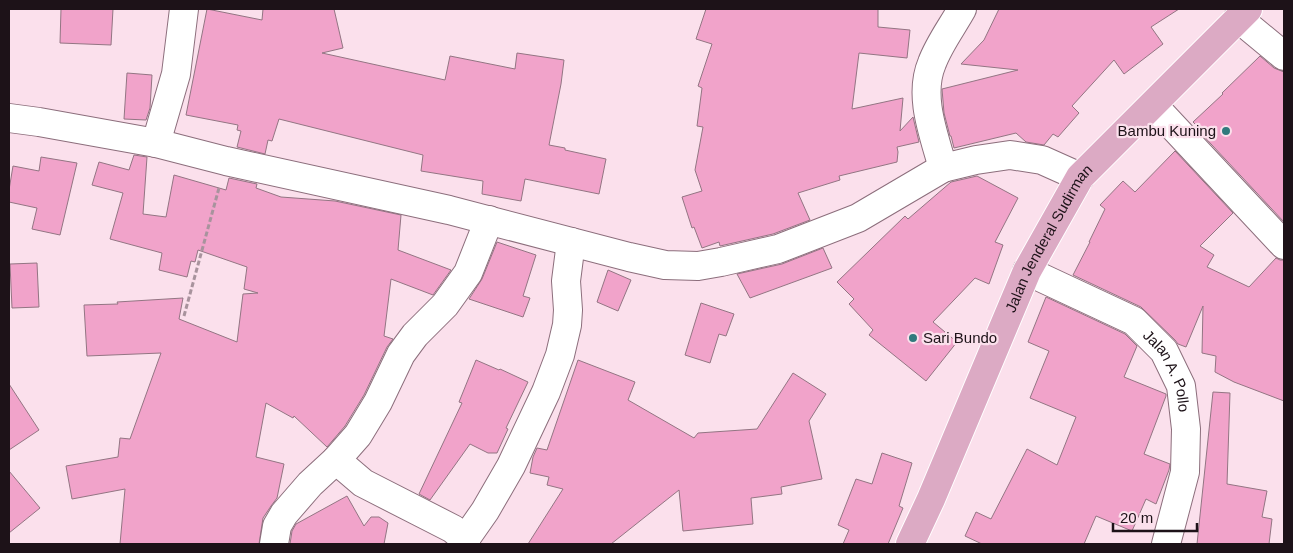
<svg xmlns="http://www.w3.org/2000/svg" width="1293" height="553" font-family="Arial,sans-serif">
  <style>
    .building { fill: #f1a3ca; stroke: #937583 }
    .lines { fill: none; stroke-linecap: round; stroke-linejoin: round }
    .street-casing { stroke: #8c6e7c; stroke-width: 30 }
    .primary-casing { stroke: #fff; stroke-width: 30 }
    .path { stroke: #a8939d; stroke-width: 3; stroke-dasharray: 5 2.5; stroke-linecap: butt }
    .street { stroke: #fff; stroke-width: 28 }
    .primary { stroke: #dcaac4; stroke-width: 28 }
    .poi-dot { fill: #317a7d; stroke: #fbe0ec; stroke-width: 2 }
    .labels { text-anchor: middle; stroke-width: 4.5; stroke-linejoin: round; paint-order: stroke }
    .poi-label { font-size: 15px; fill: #1d1218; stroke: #fbe0ec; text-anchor: end }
    .street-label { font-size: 15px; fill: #1d1218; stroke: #fbe0ec }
  </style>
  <rect width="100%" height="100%" fill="#fbe0ec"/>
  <path class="building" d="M61,9H113L111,45L60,43Z
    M207,9L262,20L263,9H334L343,48L322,53L445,80L450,56L515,69L517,53L564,60L561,84L549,145L565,148V150L606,159L599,194L525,179L521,201L482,194L483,181L421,171L423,155L279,119L272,141L268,140L265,154L237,147L241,131L237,130L238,125L186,115Z
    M706,9H878V27L910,30L907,58L859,53L852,109L903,98L900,131L913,117L919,142L897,147L898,152L897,162L839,176L840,180L798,193L810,220L773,234L720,246L719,242L702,248L694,227L692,228L682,197L702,191L695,170L703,127L697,126L702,88L698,86L712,44L696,39Z
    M999,9H1179L1151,27L1163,44L1124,74L1114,60L1072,106L1079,113L1058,137L1053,134L1044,145L1026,142L1016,133L954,148L951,136H950L944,113L942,89L1018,70L961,64L984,40Z
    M1260,56L1274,68L1284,72V222L1197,129L1198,127L1193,122L1223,94L1222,93Z
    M127,73L152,75L150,108L146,120L124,119Z
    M1175,151L1233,213L1200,246L1214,255L1207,267L1249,287L1276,258L1280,260H1284V401L1234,382L1215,372L1216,356L1202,353L1203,306L1186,347L1178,344L1175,340L1141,307L1073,275L1090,242H1089L1105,209L1100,205L1123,181L1135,192Z
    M134,155L147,157L143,214L166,217L174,175L226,190L229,178L257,184L256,188L281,197L335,201L401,215L398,250L451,270L433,295L391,279L384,336L393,339L387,347L364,395L345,426L327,447L294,416L293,418L266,403L256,457L284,464L277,498L271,506L263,518L259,544H120L125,489L72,499L66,466L118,457L120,438L130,439L161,353L87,356L84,305L118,304L117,302L183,298L179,319L237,342L243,294L258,293L244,289L247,267L198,250L195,262L191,261L187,277L159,270L162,253L110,239L123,193L92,185L99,162L129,170Z
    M41,157L77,163L60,235L32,229L37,208L9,202V190L13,166L39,171Z
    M977,176L1018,198L995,242L1003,245L989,284L975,278L933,322L957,342L926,381L869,335L873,330L849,304L854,299L837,282L905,216L908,219L951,182Z
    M497,242L536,255L523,296L530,298L523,317L469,299L482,279Z
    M823,248L832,268L750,298L737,274L782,264Z
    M37,263L39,307L12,308L10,264Z
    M608,270L631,280L618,311L597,302Z
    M1046,297L1125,334L1137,346L1124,377L1166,394V396L1144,454L1170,464L1169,470L1156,504L1146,499L1132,531L1096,516L1084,544H982L965,536L976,512L991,519L1027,449L1057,465L1076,417L1030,398L1049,351L1028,342Z
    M701,303L734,314L726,336L719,334L710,363L685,355Z
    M476,360L499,370L500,369L528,382L506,428L508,429L497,453H488L470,444L430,500L419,494L462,403L459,402Z
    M578,360L635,382L628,400L694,438L698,433L757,429L793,373L826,394L809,421L822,479L781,487L782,494L751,498L753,524L683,531L679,490L611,544H528L563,489L547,485L549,477L530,473L533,457L537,448L547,450Z
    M9,384L39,430L9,450Z
    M1213,392L1230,393L1227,484L1267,491L1262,517L1272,519L1269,544H1197Z
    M882,453L912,463L899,506L903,508L888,544H843L849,530L838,525L856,479L872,484Z
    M9,471L40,508L9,533Z
    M347,496L364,526L371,517H379L388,523L384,544H290L292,531L296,524Z"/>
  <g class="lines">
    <defs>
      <g id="street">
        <path d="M1238,18L1284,56"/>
        <path d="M1153,105L1284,245"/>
        <path d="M9,118L39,122L156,143L226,161L449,210L629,257L665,265L698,266L721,262L778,249L858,218L943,168L976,160L1010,155L1042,160L1080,177"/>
        <path d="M156,143L176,74L184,9"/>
        <path d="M943,168C934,135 918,96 932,63C939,44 952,27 962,9"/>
        <path id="s1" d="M1027,271L1134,321L1164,351L1181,386L1186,429L1185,472L1166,544"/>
        <path d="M336,460L358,435L378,402L401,354L415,335L445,305L468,273L489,220"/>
        <path d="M464,541L485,511L511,466L546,392L560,355L567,325L568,310L566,281L571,242"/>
        <path d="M274,544L277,526L284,514L310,484L336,460L363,483L453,529L460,535L466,544"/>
      </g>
      <g id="primary">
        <path id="s2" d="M910,544L931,499L1027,271L1080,177L1248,9"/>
      </g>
    </defs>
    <use href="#street" class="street-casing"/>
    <use href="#primary" class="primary-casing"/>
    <path class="path" d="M184,316L219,188"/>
    <use href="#street" class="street"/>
    <use href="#primary" class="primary"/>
  </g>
  <g class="poi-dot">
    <circle cx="1226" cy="131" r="5"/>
    <circle cx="913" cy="338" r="5"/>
  </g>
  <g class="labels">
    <g class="poi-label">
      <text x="1216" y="136">Bambu Kuning</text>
      <text x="923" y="343" text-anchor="start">Sari Bundo</text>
    </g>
    <g class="street-label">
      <text dy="5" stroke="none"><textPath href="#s2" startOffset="336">Jalan Jenderal Sudirman</textPath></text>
      <text dy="5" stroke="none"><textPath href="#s1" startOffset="180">Jalan A. Pollo</textPath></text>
    </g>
  </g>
  <rect width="1293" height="553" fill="none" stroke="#1d1218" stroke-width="20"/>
  <path d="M1113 523v8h84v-8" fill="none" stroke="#1d1218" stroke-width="2.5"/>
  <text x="1120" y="523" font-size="15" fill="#1d1218" stroke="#fbe0ec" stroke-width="4" paint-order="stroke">20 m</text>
</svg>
